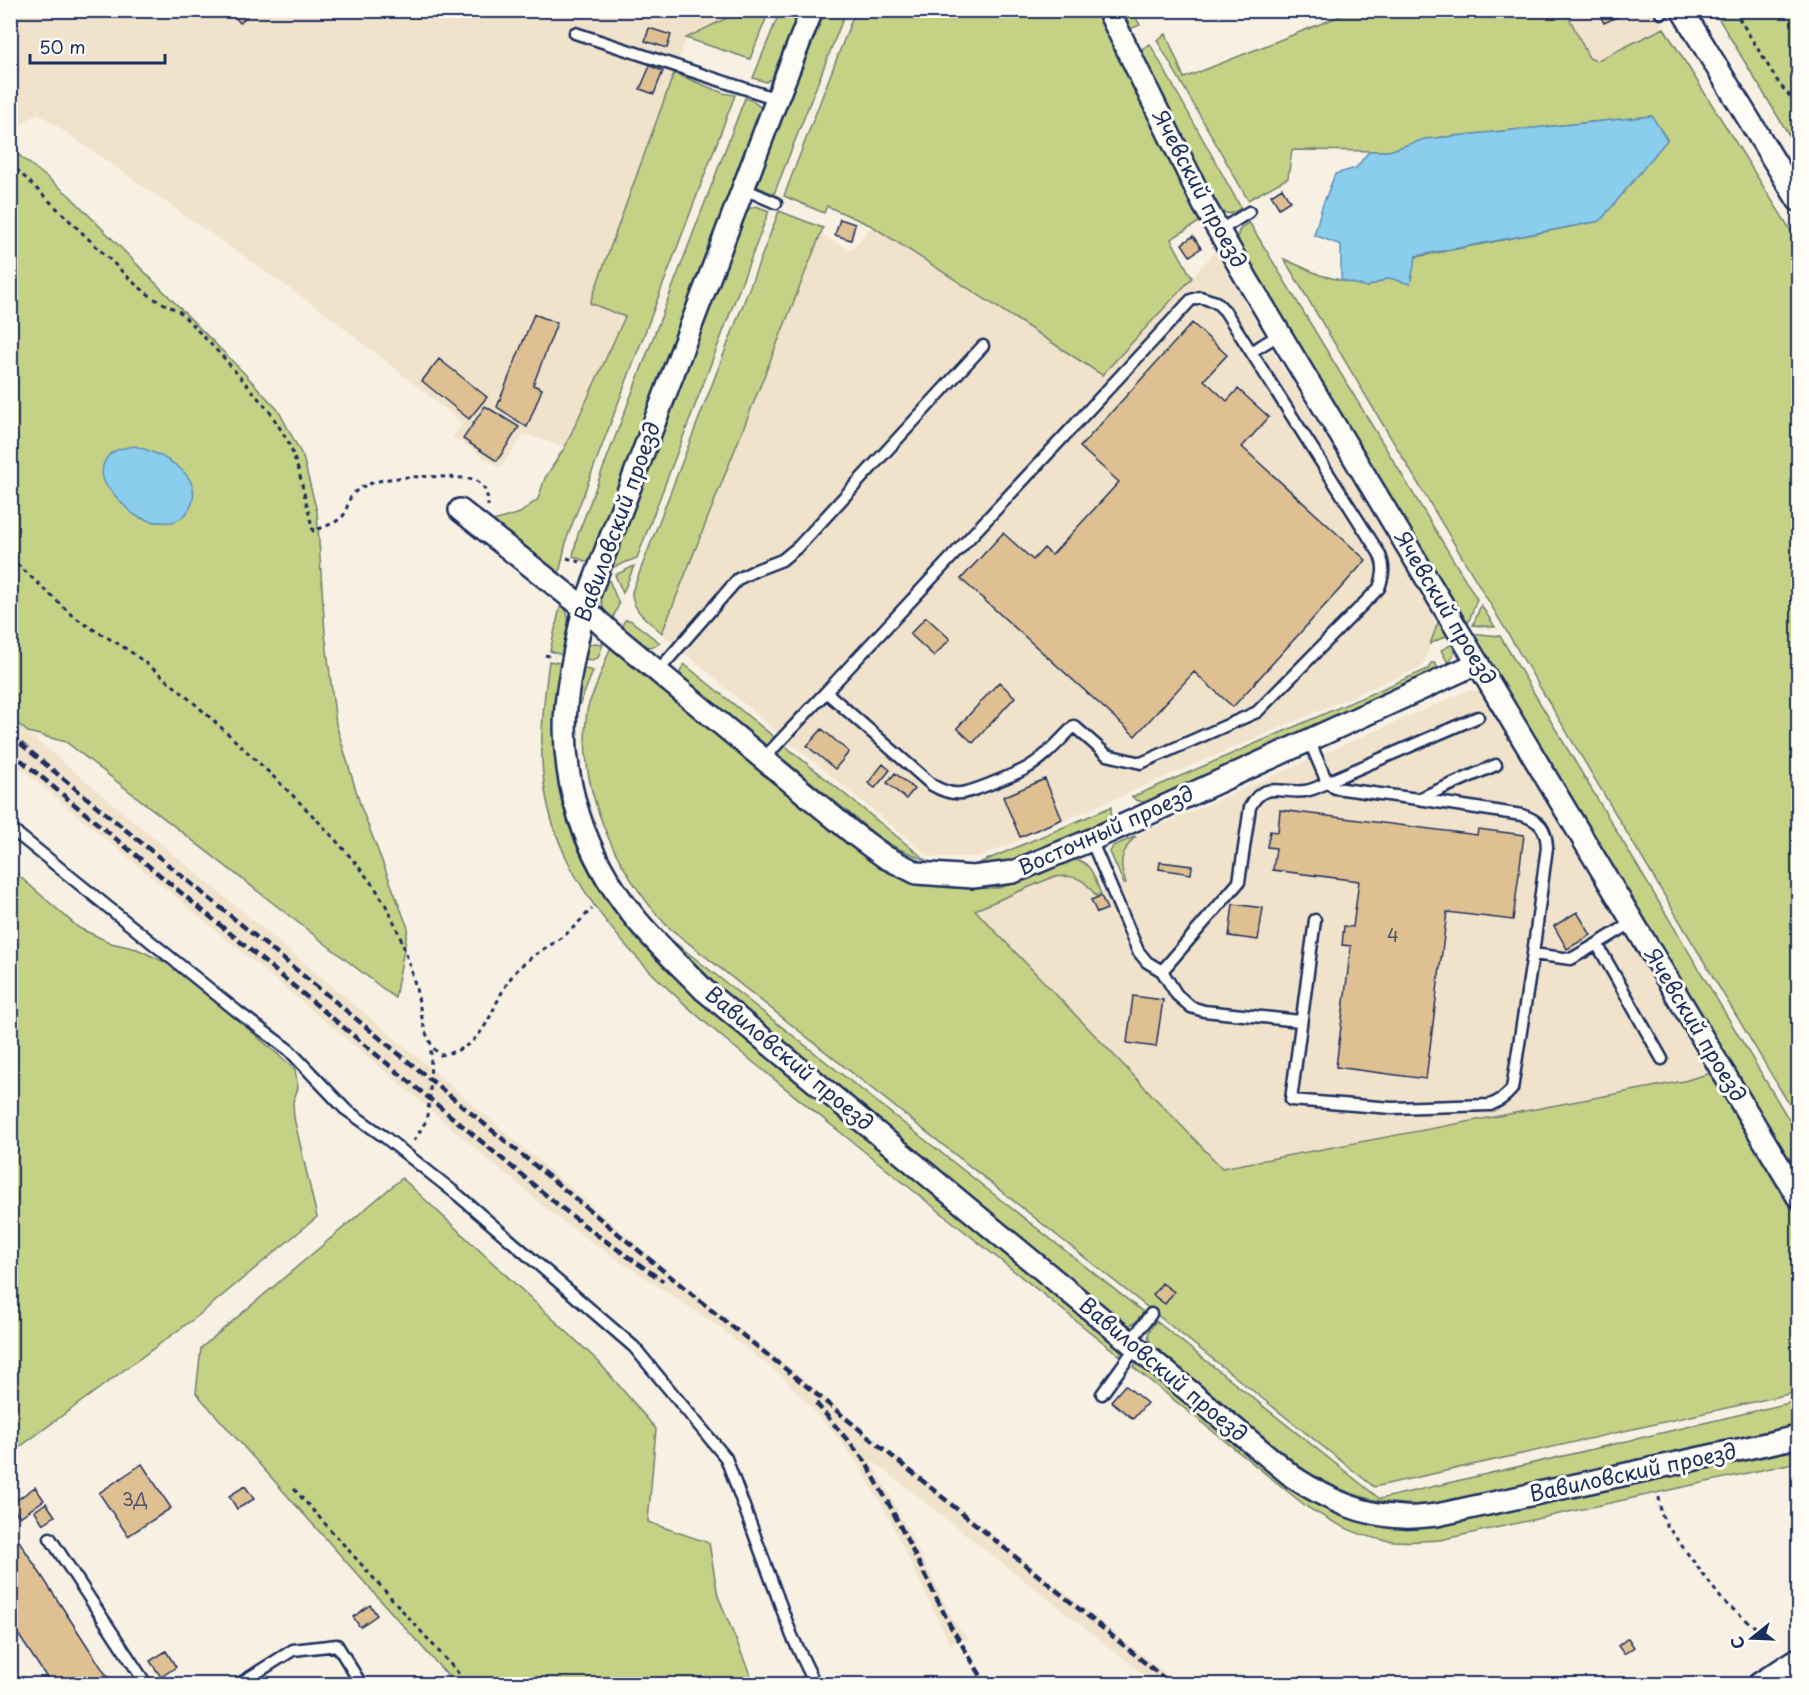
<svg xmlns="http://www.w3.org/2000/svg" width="1809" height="1695" font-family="'Playpen Sans',sans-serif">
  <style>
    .built { fill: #f0e2cb }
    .green { fill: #c5d185; stroke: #708072; stroke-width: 1.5 }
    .water { fill: #8bcded; stroke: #5e8eb4; stroke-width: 1.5 }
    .building { fill: #dfc092; stroke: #1b2f5e; stroke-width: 1.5 }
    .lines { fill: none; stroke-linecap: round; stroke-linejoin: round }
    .service-casing { stroke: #1b2f5e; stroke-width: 15 }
    .minor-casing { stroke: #1b2f5e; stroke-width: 26 }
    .path { stroke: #1b2f5e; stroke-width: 3; stroke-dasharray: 4.5 4.5; stroke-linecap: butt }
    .service { stroke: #fdfcf7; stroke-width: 10 }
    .minor { stroke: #fdfcf7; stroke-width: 21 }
    .rail { stroke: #1b2f5e; stroke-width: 4.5; stroke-dasharray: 9 4.5; stroke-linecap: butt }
    .labels { text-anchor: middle; stroke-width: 6; stroke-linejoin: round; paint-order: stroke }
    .number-label { font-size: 18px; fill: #4c536b }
    .street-label { font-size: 21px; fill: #1b2f5e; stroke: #fdfcf7 }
  </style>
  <rect width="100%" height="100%" fill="#f7f0e3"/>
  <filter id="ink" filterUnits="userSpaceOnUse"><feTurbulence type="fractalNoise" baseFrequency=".0167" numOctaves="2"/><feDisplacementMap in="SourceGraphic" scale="12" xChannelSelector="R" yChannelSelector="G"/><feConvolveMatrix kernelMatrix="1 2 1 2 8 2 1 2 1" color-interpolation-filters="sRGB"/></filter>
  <g filter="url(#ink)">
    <path class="built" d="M11,11H729L725,19L686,38L590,303L625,316L565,447L524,434L500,468L453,437L463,423L328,315L38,113L11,131Z
      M1566,11H1654L1664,28L1596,61L1589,58Z
      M872,226L1102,375L1215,252L1263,334L1255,339L1265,355L1272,350L1439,619L1423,666L979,857H930L774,729L662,633L820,235L852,250Z
      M1469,690L1479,691L1487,697L1498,713L1711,1073L1684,1081L1222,1168L975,910L1053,877L1067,875L1078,878L1089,886L1096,896L1126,883L1122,872L1121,860L1126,846L1136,836Z
      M10,718L417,1057L637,1245L723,1316L789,1367L877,1441L1178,1684H1156L869,1458L895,1505L955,1624L968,1639L958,1640L950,1644L885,1510L860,1467L837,1436L784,1378L719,1327L596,1245L554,1215L392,1077L11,760Z"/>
    <path class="green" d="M729,10L769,11L750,59L686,38L725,19Z
      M780,11H801L775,77L766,82L753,78Z
      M824,11H846L774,194L758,187L757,183Z
      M855,11H1095L1201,221L1171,239L1192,278L1102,375L872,226L827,206L824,213L784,196Z
      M1119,11H1132L1140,25L1128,30Z
      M1353,11H1566L1589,58L1596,61L1664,28L1798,242V1119L1284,259L1320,275L1367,287L1389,278L1416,257L1600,221L1667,139L1651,116L1426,139L1389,151L1292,150L1288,178L1248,200L1157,40L1166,34L1184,78Z
      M1714,11H1798V150Z
      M1150,44L1241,208C1233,213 1229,216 1221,211L1138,51Z
      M674,73L723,93L735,95L567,538L559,574L493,521L520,513L538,499L545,478L565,447L625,317L590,303Z
      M745,98L751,100L763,109L589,563L573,556L578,534Z
      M10,148L69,195L243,372L278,410L303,457L317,512L325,633L336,724L361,807L408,928L395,998L66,742L28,732L11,718Z
      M756,206L769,211L637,558L609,569L744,215L748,209Z
      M779,211L823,228L662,633C649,621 632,612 632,592Z
      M1249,222L1477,599L1467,626L1242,249C1236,235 1235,231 1249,222Z
      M634,566L623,593L615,575Z
      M606,578H608L619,604L612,620C598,607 600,594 606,578Z
      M561,603C575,619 567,637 562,655L550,651Z
      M1481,605L1495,627L1473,625Z
      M1439,619L1448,635L1430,644L1439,620Z
      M625,620H630L660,643C644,654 632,639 620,629Z
      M1470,633L1500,636L1798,1135V1177Z
      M594,643L603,644L598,658L591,660L583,658L587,646Z
      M1453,644L1454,654L1448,663L1441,650Z
      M611,646L886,870L926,884L955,888H998L1027,880L1073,860C1091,859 1095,880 1101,894L1096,896C1084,878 1074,874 1053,877L975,910L1222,1168L1684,1081L1711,1073L1798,1218V1392L1374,1487L667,926C616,870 576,789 587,711C588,704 592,696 595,689C600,675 606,660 611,646Z
      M549,661L561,663C557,695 552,727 555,759C559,819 585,874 622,921C640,945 663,966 684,987L1124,1349L1119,1355C1026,1281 933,1206 840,1132C800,1100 760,1068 721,1036C660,984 598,927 564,853C534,787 540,730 549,661Z
      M1431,663H1435L1438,669L1146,803L1136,800L1132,797L1428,669Z
      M684,664L926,860L897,848L880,838L681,676L680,672Z
      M582,668L593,671L577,711Z
      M1111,807V817L1108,822L1029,855L997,865L970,867Z
      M1136,836C1121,851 1118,863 1126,883L1124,884L1110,852L1113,846Z
      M11,869L79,928L111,943L137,949L177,968L295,1069L298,1088L293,1102L294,1118L317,1217L199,1315L13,1452L11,1460Z
      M659,930L1143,1312L1136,1322L1130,1325L1126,1324L710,983Z
      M402,1178L598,1361L656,1429L648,1522L709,1543L718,1596L754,1684H455L196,1393L201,1348Z
      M1156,1321L1380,1499L1798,1401V1426L1474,1497C1451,1501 1428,1506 1404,1504C1371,1503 1336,1489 1307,1472L1150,1343C1146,1333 1150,1329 1156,1321Z
      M1140,1360L1311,1499C1321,1504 1331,1511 1341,1515C1373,1528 1407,1527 1440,1526L1798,1448V1462L1440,1540C1422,1541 1403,1543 1384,1540C1356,1536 1331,1521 1307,1507L1133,1367Z"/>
    <path class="water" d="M1652,116L1667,140L1600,221L1416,256L1410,284L1389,278L1367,287L1341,280V245L1314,235L1322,207L1335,174L1356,168L1369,151H1389L1425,139Z
      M135,446C159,453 205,473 191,506C188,513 179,521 171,522C159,523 145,521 135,515C129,511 123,504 118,499C114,494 106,487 104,481C99,469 105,455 117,450C122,448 130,447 135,446Z"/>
    <path class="building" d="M229,10H253L240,23Z
      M1610,10H1624L1625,13L1604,23L1600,15Z
      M649,28L671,35L667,48L645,41Z
      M650,66L663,71L654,94L640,89Z
      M1282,188L1290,201L1279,208L1271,195Z
      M840,219L855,224L851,240L835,235Z
      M1193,236L1201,248L1190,256L1182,244Z
      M534,314L557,323L533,385L542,389L527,427L497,407Z
      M1192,323L1227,355L1204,380L1227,401L1238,389L1269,417L1242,447L1366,560L1233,707L1194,672L1135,736L961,579L1003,533L1033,560L1044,548L1052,555L1119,482L1080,447Z
      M439,359L487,397L469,419L422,381Z
      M485,406L519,427L497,461L463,439Z
      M926,617L950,639L934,656L910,634Z
      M999,682L1015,697L973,743L957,728Z
      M822,729L849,752L835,769L807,746Z
      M883,764L890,770L875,788L868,783Z
      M895,773L914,789L906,799L887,783Z
      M1045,779L1062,819L1020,837L1003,797Z
      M1280,810L1477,835L1478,829L1524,835L1513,920L1447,912L1426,1079L1336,1067L1351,946L1342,945L1344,926L1353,927L1359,881L1273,870L1276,848L1267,847L1270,831L1278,832Z
      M1160,862L1192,866L1191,874L1159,869Z
      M1101,896L1107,909L1097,913L1091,900Z
      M1233,904L1263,908L1258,940L1229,936Z
      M1577,912L1591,935L1567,949L1554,926Z
      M1133,996L1163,1000L1156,1047L1127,1043Z
      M1162,1283L1174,1292L1165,1304L1153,1295Z
      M1125,1385L1147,1403L1133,1419L1111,1401Z
      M142,1464L171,1508L128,1536L99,1493Z
      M245,1486L254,1499L237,1509L229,1496Z
      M35,1487L44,1500L20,1517L10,1505Z
      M46,1503L55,1516L43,1524L35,1511Z
      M10,1527L112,1684H51L10,1622Z
      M370,1605L377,1615L360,1627L353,1617Z
      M1628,1638L1634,1647L1624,1654L1618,1646Z
      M166,1651L176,1667L161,1677L150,1661Z"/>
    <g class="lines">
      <defs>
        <path id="service" d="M1661,13L1666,10
          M575,33L777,99
          M744,189L776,203
          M1219,231L1249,212
          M1200,297L1216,302L1225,311L1379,553C1385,566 1384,574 1379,588L1257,712L1141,763L1107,755L1074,726C1059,741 1044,759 1025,769C1014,775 1001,779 990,784C966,793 956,799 932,785L826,692L1191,300Z
          M1251,352L1280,334
          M658,671L738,579L756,570L782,560L799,546L983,346
          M1309,740L1327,782L1335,788L1418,799L1496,765
          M764,758L826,692
          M10,828L238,1012L289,1050L345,1109L386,1138L459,1196L634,1347L726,1458L792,1636L815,1684
          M1091,840L1138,951L1147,962L1162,971L1177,995L1191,1007L1204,1011L1300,1021
          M1315,920L1291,1100L1392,1108L1490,1105C1500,1101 1505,1097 1512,1089L1533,954L1547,847C1546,828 1540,821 1522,815L1418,799
          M1633,922L1597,944L1662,1059
          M1533,954L1571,959L1597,944
          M1162,971L1239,882L1250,807C1264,780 1281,794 1305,791C1313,790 1319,787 1327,782L1478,717
          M1130,1342L1151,1314
          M1102,1394L1136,1347
          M50,1538L146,1684
          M239,1684L293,1650L337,1645L361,1684"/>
        <path id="minor" d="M812,10L777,99L584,608C577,641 569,673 566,706C560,782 585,855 632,914C653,941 680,965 704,990L1293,1477C1327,1499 1362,1516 1404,1517C1415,1518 1426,1516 1437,1515L1798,1437
          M1108,10L1204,205L1248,281L1798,1197
          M1682,10L1798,200
          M460,510L584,608L610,632L854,834L885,857L917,873L973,877L1013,872L1091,840L1478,663
          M1759,1684L1798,1659"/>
      </defs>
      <use href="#service" class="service-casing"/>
      <use href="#minor" class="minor-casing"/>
      <path class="path" d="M1734,10L1780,85L1798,105
        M10,163L134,283L153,298L180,312L223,357L270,412L289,443L299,472L313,531C322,527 340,523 345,513C348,506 348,498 355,492C377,472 444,476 474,479C485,486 488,493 488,506
        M10,558C31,576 50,595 70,613C90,630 115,640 135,655C179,688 219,725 258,762C300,802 341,842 375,888C396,918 407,954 416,989C422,1011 422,1039 440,1055C495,1046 487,1000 520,967C533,954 551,946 565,935C575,927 583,917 592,909
        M567,558L580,562
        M545,655L554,657
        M414,1141L426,1121L430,1098L431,1048
        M294,1489L468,1684
        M1659,1497L1661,1514L1668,1527L1702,1573L1724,1602L1760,1631"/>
      <use href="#service" class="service"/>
      <use href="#minor" class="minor"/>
      <path class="rail" d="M10,735L721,1318L788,1371L1171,1684
        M10,751L558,1205L597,1235L663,1281
        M816,1403L865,1461L891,1508L951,1627L986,1684"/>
    </g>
  </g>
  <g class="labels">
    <g class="number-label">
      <text x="1393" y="942">4</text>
      <text x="135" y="1506">3Д</text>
    </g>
    <g class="street-label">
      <text transform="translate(1199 189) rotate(62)" y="7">Ячевский проезд</text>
      <text transform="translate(618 522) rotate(-70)" y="7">Вавиловский проезд</text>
      <text transform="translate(1445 608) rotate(59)" y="7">Ячевский проезд</text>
      <text transform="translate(1106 831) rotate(-24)" y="7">Восточный проезд</text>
      <text transform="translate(1695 1025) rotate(59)" y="7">Ячевский проезд</text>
      <text transform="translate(789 1059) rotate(40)" y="7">Вавиловский проезд</text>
      <text transform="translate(1163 1370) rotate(40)" y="7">Вавиловский проезд</text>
      <text transform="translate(1633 1473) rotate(-12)" y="7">Вавиловский проезд</text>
    </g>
  </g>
  <rect width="1809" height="1695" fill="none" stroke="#fdfcf7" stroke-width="36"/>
  <rect x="18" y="18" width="1773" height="1659" fill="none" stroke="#1b2f5e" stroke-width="2" filter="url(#ink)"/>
  <g transform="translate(1752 1638) rotate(252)" stroke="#fdfcf7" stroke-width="4.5" paint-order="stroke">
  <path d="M0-4.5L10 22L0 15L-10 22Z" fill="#1b2f5e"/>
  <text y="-9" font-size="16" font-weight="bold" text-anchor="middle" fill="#1b2f5e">С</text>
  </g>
  <path d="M30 54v9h135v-9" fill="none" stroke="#1b2f5e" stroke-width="3"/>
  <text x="39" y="54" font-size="18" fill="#1b2f5e" stroke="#fdfcf7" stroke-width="4.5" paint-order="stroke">50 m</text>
</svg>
